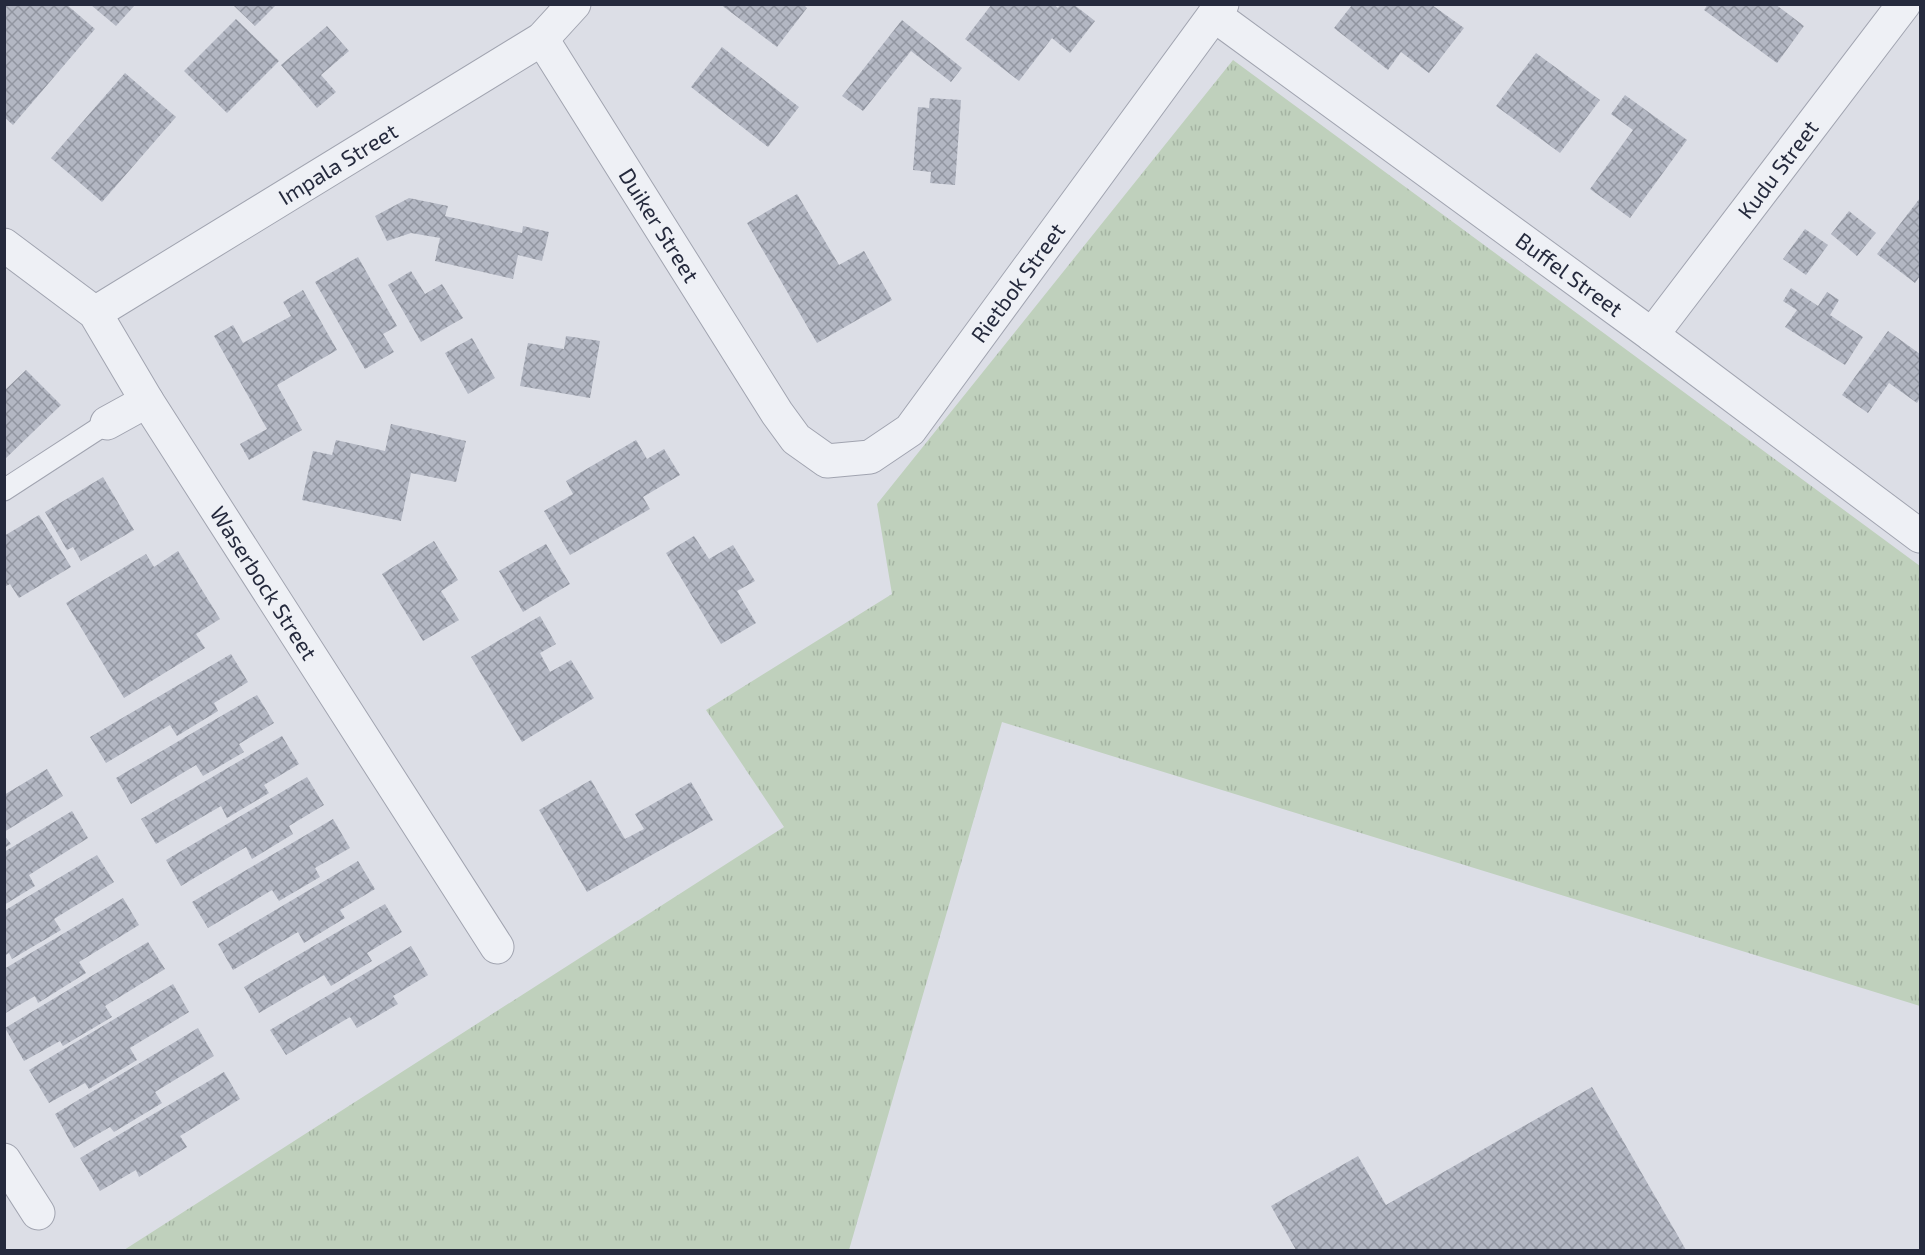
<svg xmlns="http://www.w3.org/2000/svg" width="1925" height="1255" font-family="'Exo 2',sans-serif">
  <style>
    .grass { fill: url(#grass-tufts) }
    .building { fill: url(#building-cross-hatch) }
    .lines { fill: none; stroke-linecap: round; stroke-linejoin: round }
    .service-casing { stroke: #a1a4b0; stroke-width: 23 }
    .minor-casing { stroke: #a1a4b0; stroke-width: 35 }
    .service { stroke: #eef0f5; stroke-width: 21 }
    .minor { stroke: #eef0f5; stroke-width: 33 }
    .labels { text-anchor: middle; stroke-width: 4.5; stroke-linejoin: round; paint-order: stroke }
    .street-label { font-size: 22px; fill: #252a3d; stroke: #ebedf4 }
  </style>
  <defs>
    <pattern id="grass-tufts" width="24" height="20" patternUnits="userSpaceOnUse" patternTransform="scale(1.5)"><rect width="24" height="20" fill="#bfd0bc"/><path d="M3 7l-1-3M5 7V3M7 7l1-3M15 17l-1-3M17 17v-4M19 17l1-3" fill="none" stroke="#a4b3a2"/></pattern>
    <pattern id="building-cross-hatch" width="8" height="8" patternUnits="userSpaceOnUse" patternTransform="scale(1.5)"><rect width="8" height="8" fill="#b3b7c3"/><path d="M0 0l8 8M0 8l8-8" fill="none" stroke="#9195a0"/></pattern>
  </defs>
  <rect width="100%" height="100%" fill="#dcdee6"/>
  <path class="grass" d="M1233,60L1920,566V1006L1002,722L849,1250H124L784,827L706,710L892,594L877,504Z"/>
  <path class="building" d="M4,4H66L95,29L13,125L4,117Z
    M720,4H803L807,8L777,47Z
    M992,4H1053L1058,8L1060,4H1073L1095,21L1070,53L1052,38L1019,81L965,39Z
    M1708,4H1775L1804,26L1777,63L1704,10Z
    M91,5H135L116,26Z
    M233,5H276L255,26Z
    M1352,5H1432L1464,28L1429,73L1401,52L1388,70L1334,28Z
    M236,19L279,61L227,113L184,71Z
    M902,20L962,68L951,82L911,51L863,111L842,96Z
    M327,26L349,51L321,75L336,92L317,108L281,65Z
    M722,47L799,107L768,147L691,87Z
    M1536,53L1600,100L1560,153L1496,106Z
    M125,73L176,117L102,202L51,158Z
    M1625,95L1687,140L1630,218L1590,189L1633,130L1611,114Z
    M930,98L961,100L955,185L930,183L931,172L913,170L918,107L929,108Z
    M797,194L839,265L864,251L892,300L817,343L747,223Z
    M409,198L448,206L445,216L522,233L523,226L549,232L542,261L518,255L513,279L435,261L440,238L411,233L387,241L375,216Z
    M1920,198V276L1915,283L1877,254Z
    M1849,211L1876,233L1857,256L1831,234Z
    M1805,229L1828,245L1806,275L1783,259Z
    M358,257L397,326L383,334L394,352L365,369L315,282Z
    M411,271L425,294L442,284L463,318L421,342L388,285Z
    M1791,288L1818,306L1827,292L1839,300L1830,315L1863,337L1845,365L1785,327L1797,310L1783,301Z
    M303,290L337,350L277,385L302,430L249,460L240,444L267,429L214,336L233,325L243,343L291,316L283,302Z
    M1888,331L1920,354V398L1917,403L1889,383L1868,413L1842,395Z
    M566,336L600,341L590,398L520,386L528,343L564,349Z
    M472,338L495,378L468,394L445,353Z
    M26,370L61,405L4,460V391Z
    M391,424L466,441L456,482L411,473L401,521L302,500L313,451L332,455L336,440L385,451Z
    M636,440L647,459L664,449L680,475L643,497L650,509L570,555L544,511L573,494L566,481Z
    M103,477L134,530L81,561L73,547L67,550L45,512Z
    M39,515L71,567L19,598L10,584L4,587V536Z
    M694,536L709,559L733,545L755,581L737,591L756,623L721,644L666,553Z
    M434,541L458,580L441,591L459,620L423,641L382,574Z
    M546,544L570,584L523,612L499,571Z
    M178,551L220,619L196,634L205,648L124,698L66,603L146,554L154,567Z
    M540,616L556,644L540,653L550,672L571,660L594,698L522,742L471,657Z
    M231,654L248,682L214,703L218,711L177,736L170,725L106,763L90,737Z
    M257,695L274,723L239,744L244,752L203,776L196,765L131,804L116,778Z
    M282,736L299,764L264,785L269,793L227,818L221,806L156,844L141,819Z
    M47,769L63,796L4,832V795Z
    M307,777L324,805L289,826L293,834L252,859L246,847L181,886L166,860Z
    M591,780L625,839L644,829L635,814L691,782L713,820L587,892L539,810Z
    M72,811L88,838L29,875L35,886L4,905V852Z
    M333,819L350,848L315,868L320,877L279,901L272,890L208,928L192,902Z
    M4,835L11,844L4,848Z
    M97,855L114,882L54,919L61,930L12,959L9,953L4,956V911Z
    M358,861L375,889L340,910L345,918L304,943L298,932L233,970L218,944Z
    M123,898L139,925L79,962L86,973L38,1003L35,996L4,1014V969Z
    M385,904L402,932L367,953L372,961L331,986L324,975L259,1013L244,987Z
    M148,942L165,969L105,1006L112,1017L63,1046L60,1041L24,1061L5,1028Z
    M411,946L428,975L393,996L398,1004L357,1028L350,1017L286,1055L270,1030Z
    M173,984L189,1012L130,1048L137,1060L89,1089L85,1083L49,1103L29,1070Z
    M198,1028L214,1056L155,1092L162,1103L114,1132L110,1127L74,1148L55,1114Z
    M224,1072L240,1099L180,1136L187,1147L139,1177L136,1170L100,1191L80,1158Z
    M1592,1087L1686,1250H1296L1271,1206L1358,1156L1386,1205Z"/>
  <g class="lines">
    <defs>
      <path id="service" d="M4,490L107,423"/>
      <g id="minor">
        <path id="s1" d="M1214,15L1652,335L1920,536"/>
        <path id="s2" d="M542,39L777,413L796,439L827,461L870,457L910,430L1222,4"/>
        <path id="s3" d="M4,245L95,313L147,401L497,947"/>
        <path id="s4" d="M95,313L542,39L574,4"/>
        <path id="s5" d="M1652,335L1904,4"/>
        <path d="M107,423L147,401"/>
        <path d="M4,1160L38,1213"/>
      </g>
    </defs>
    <use href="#service" class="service-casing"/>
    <use href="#minor" class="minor-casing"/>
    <use href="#service" class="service"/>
    <use href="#minor" class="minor"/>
  </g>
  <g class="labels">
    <g class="street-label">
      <text dy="8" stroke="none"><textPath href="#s4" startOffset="285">Impala Street</textPath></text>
      <text dy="8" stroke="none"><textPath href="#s5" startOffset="208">Kudu Street</textPath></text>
      <text dy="8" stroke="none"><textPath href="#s2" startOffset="220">Duiker Street</textPath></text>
      <text dy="8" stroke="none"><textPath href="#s1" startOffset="440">Buffel Street</textPath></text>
      <text dy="8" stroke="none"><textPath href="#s2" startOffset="786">Rietbok Street</textPath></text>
      <text dy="8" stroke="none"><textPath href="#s3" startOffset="432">Waserbock Street</textPath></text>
    </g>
  </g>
  <rect width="1925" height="1255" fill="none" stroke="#252a3d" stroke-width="12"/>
</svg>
